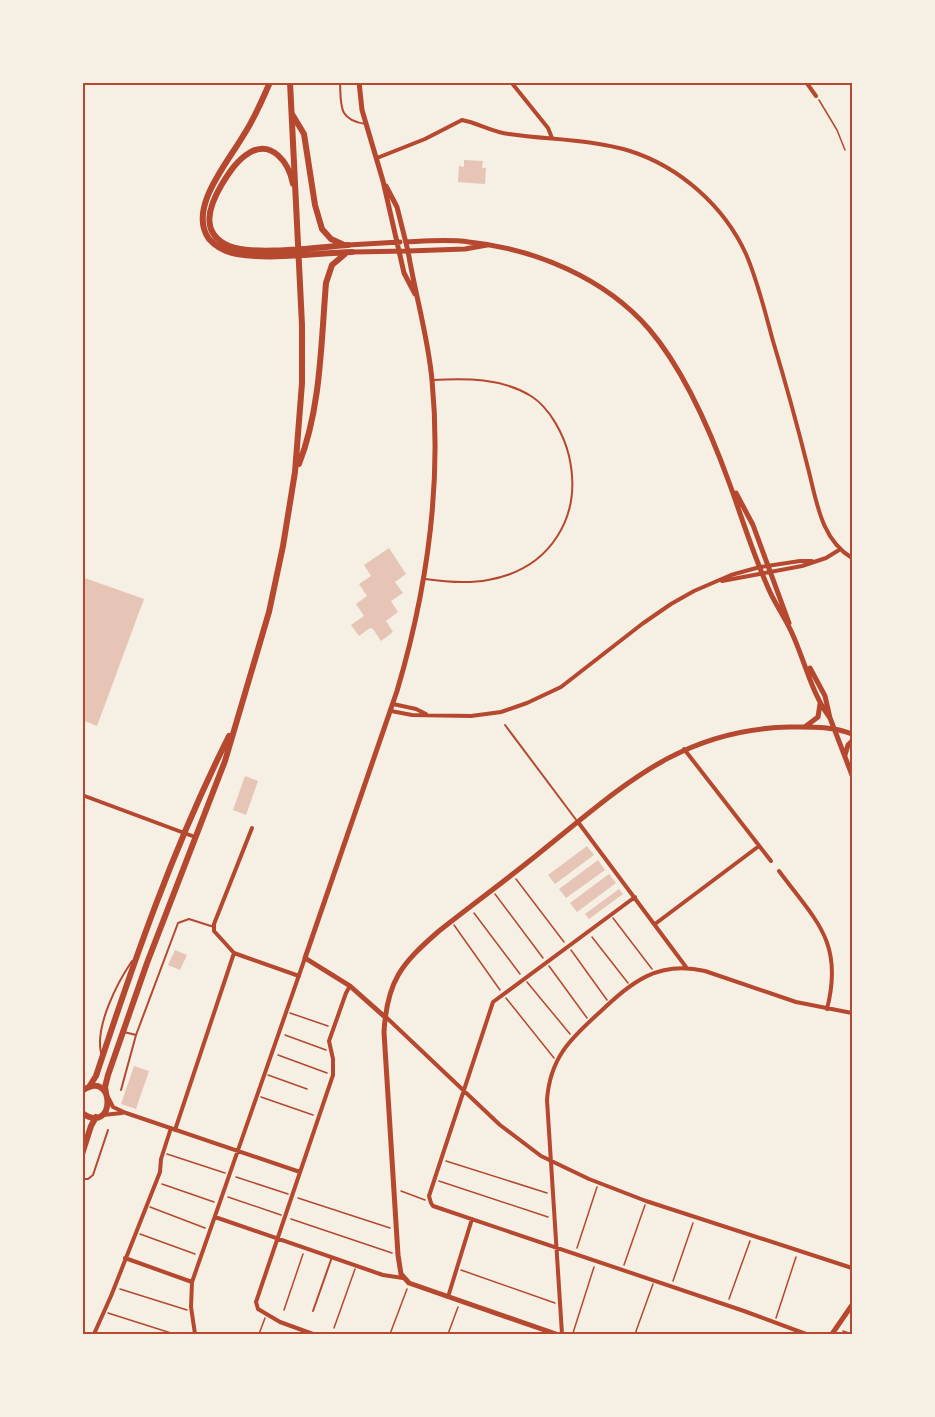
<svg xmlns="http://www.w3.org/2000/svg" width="935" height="1417" font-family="Lora,serif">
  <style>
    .building { fill: #e6c5b7 }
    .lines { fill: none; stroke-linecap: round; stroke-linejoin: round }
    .path { stroke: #b5482f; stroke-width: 1.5 }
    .service { stroke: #b5482f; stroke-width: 2 }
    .minor { stroke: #b5482f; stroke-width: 4 }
    .tertiary { stroke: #b5482f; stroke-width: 5 }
    .secondary { stroke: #b5482f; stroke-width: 5 }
    .primary { stroke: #b5482f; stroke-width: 6 }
    .neatline { fill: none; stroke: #b5482f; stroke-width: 2 }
  </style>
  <rect width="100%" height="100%" fill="#f6efe4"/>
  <path class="building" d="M464,160L483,161L482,168H486L485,184L458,182L459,166L464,167Z
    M389,548L406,574L395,582L403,593L391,601L398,612L386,621L393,632L381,641L373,629L370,628L359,636L351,625L364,616L356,604L367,596L359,584L371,576L364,565Z
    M82,577L144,599L97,726L82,720Z
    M245,776L258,781L246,815L233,810Z
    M587,846L594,855L555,884L548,875Z
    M598,860L605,870L566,898L559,889Z
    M609,874L616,883L577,912L570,903Z
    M619,889L623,894L589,919L585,914Z
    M175,950L187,955L180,970L168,965Z
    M134,1066L149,1071L136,1109L121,1104Z"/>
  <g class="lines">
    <path class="path" d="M819,100L837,130L845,150
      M516,879L564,942
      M495,894L543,958
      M474,913L520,974
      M613,918L652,969
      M454,925L500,990
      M592,937L628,983
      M571,950L607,1000
      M549,966L587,1018
      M527,982L570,1034
      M506,998L554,1058
      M290,1013L328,1026
      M285,1035L326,1050
      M278,1055L327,1073
      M268,1075L307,1089
      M261,1097L313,1115
      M167,1154L225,1173
      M446,1161L547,1193
      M236,1177L288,1194
      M439,1181L548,1217
      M162,1184L214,1202
      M401,1191L425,1200
      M228,1197L281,1215
      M298,1198L390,1228
      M150,1207L205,1228
      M291,1219L392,1253
      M140,1234L195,1254
      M577,1248L597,1187
      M624,1265L645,1205
      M461,1270L555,1303
      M673,1281L693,1223
      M120,1289L187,1310
      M729,1299L750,1241
      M284,1310L303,1254
      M108,1313L174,1334
      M776,1318L796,1257
      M334,1328L355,1269
      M843,1331L852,1334
      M259,1334L265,1318
      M390,1334L407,1289
      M448,1334L458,1307
      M570,1334L573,1333L594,1267
      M635,1334L653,1284"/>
    <path class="service" d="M340,82C341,106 338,120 366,124
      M425,579C446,582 467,584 488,580C550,569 583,517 569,456C564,435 550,408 531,396C502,378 466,378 433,380
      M505,725L577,821
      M136,1035L178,923L189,919L214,927
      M101,1053C95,1026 117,983 132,961
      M121,1090L136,1035L124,1032
      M84,1179H88L93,1175L108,1130
      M313,1311L332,1257"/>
    <path class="minor" d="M511,82L548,128L552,138
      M806,82L816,96
      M377,158L425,139L462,120C478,123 492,132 509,134C549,140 591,139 630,151C680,167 724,206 746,254C758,282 765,312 773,341C786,384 798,428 809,472C817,504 822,540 852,558
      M722,581L802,566L826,558L839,550
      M393,704L416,709L426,714
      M391,711L412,715L471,716L501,712L527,703L561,687L642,624L671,604L694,591L731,575L760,567L800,561H812
      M684,749L771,861
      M82,795L195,837
      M578,822L686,967
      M252,828L214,924V931L234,953L299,976
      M779,871C816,921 844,942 827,1009
      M635,897L493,1002L429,1196L431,1203L433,1206L744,1311L806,1334
      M655,924L759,846
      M386,1017L500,1125L541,1156L589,1179L646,1201L852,1268
      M109,1099L113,1107L126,1113L300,1172
      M103,1115L122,1113
      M175,1130L234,953
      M215,1217L383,1275L403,1278
      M125,1258L192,1282
      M448,1297L472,1219
      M94,1334L111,1296L160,1172L161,1159L171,1128
      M195,1334L191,1307L192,1282L305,958
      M313,1334L280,1322L258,1309L256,1302L333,1075V1059L329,1041L346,993L350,986
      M562,1334L547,1100C550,1058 570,1039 600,1012C632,982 658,960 705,971L796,1002L852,1013"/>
    <path class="tertiary" d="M406,242C426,241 448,239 469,242C535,249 605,278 649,329C684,370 712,435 730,485C743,521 754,557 770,592C776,605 785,618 791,631C804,658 812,695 830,718
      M399,251L404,273L415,294
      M736,493L753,525L789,623
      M810,668L825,696L830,718L852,775
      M806,726L818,717L820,704
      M845,755L848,745L852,741
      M385,1017L350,986L305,958L397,691C427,590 442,485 432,380C428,336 415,294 408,251L465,249L487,245
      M556,1334L409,1283L401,1274L398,1255L384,1032C387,981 401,964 439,931C473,904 509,878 543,850C623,786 681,729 790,727C811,727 832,726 852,734
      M832,1334L852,1305"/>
    <path class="secondary" d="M359,82L362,110L383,181L399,251
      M348,245L400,242
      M352,252L408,251L397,207L386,186"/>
    <path class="primary" d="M270,82C262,101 254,119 243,136C228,162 187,209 209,239C216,247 226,252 237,254C272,260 316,253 352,252
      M292,114L304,134L315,205L322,229L331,239L342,244
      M293,184C289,163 272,139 249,153C237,160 229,173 222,184C209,206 199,233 229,246C253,256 320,247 348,245
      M299,464C321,408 321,343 326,283L332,265L345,254
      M89,1087L96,1076C134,961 174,845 229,736
      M82,1091C116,1067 116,1137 82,1113
      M106,1093L105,1087L108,1075L147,963L225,761L269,612L283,546L295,472L302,383V325L290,82
      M82,1154L91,1126L96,1117"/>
  </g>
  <rect width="935" height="1417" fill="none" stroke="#f6efe4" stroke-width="168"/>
  <rect x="84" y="84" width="767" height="1249" class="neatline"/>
</svg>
